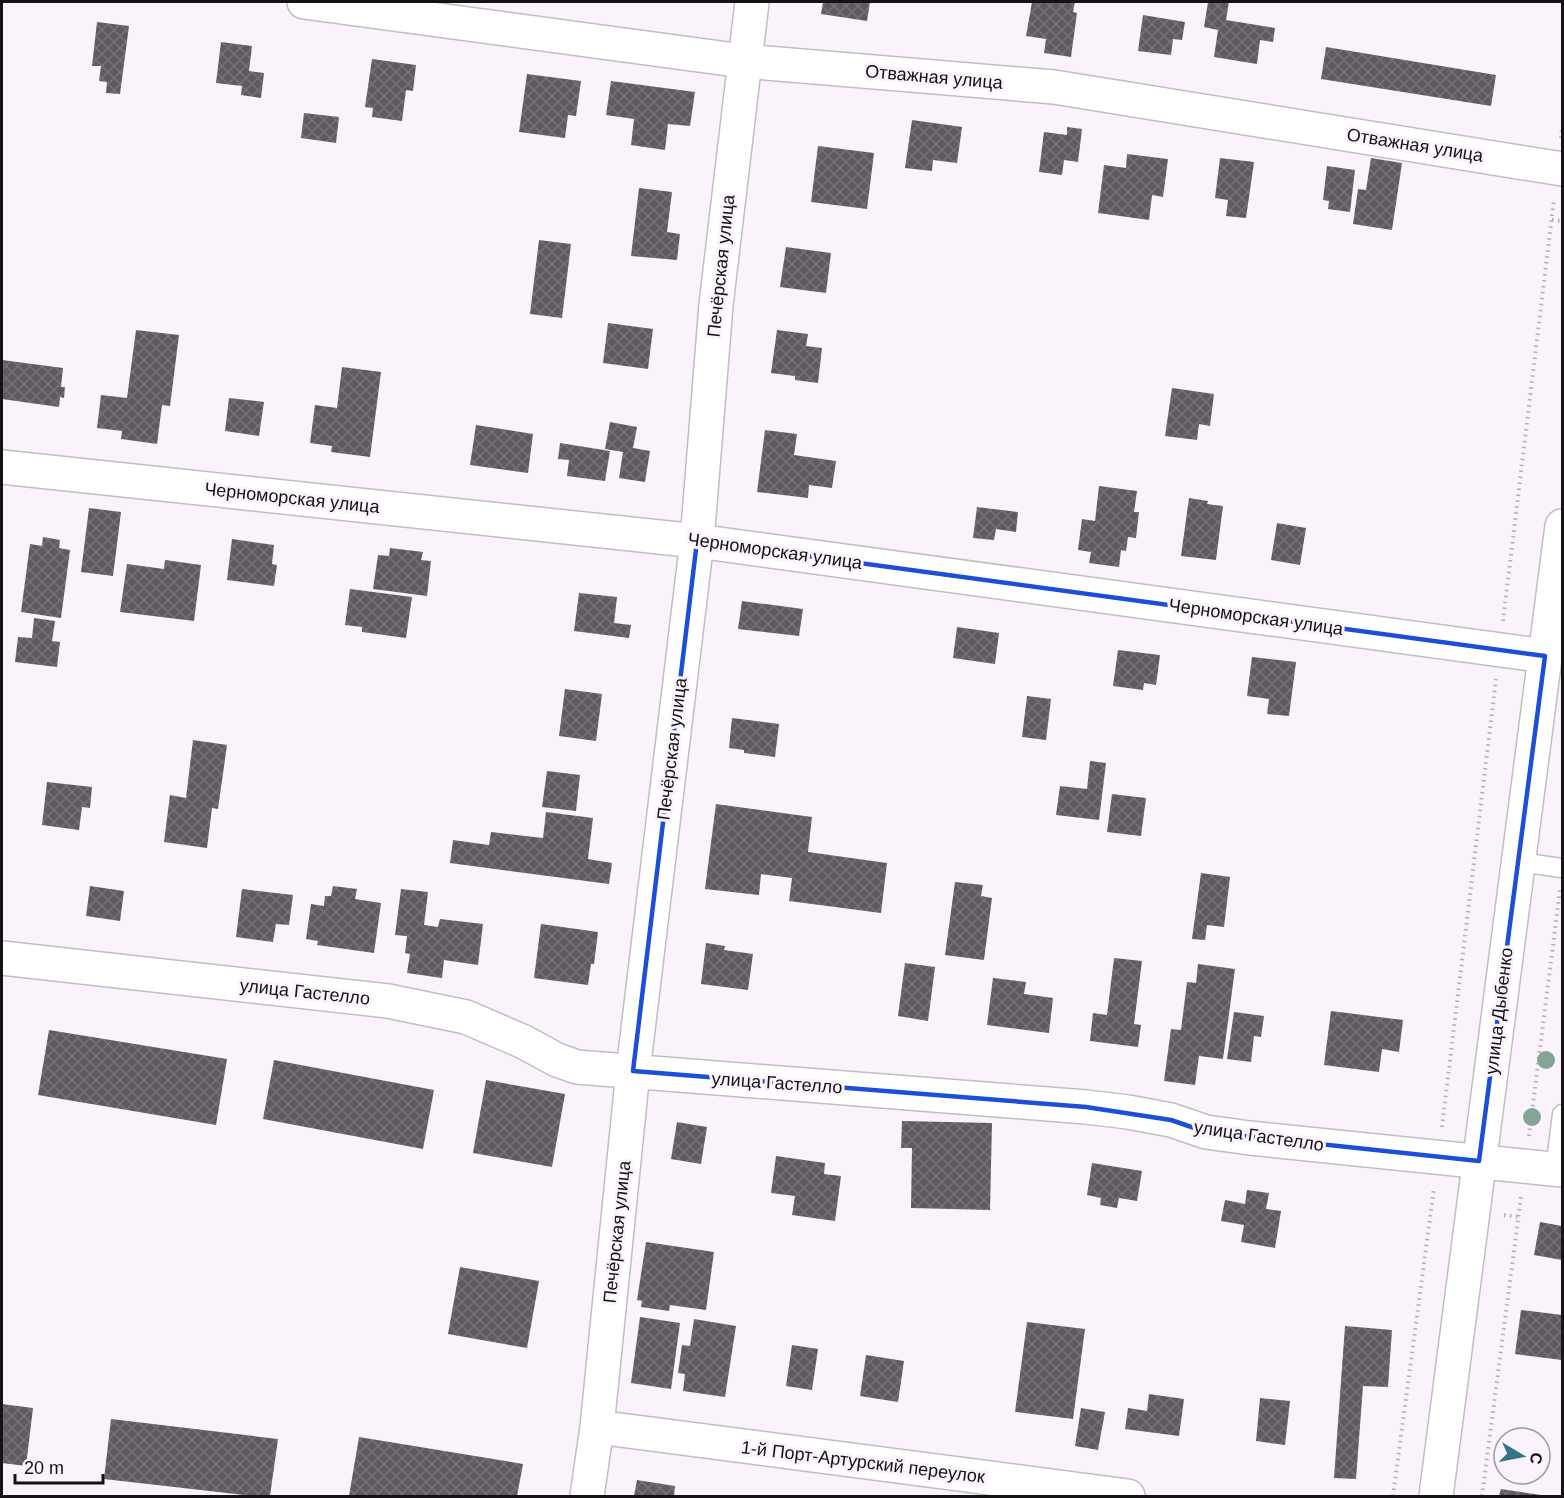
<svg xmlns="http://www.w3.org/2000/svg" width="1564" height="1498" font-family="Arial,sans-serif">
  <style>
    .building { fill: url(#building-cross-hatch) }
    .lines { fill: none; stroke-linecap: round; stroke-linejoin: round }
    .lane-casing { stroke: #c2bcc4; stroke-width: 21 }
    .street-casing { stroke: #c2bcc4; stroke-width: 36 }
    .secondary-casing { stroke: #c2bcc4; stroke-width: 36 }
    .path { stroke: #b3adb4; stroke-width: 4; stroke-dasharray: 1.5 4.5; stroke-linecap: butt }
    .lane { stroke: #fff; stroke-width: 18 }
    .street { stroke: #fff; stroke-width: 33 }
    .secondary { stroke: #fff; stroke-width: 33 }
    .tree { fill: #84a595 }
    .marked { fill: none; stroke: #1d4ed8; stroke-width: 4.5; stroke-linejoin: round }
    .labels { text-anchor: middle; stroke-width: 6; stroke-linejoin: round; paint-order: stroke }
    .street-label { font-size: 18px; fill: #151215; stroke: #faf3fc }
  </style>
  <defs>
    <pattern id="building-cross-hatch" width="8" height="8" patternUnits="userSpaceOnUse" patternTransform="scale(1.5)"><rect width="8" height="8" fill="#605a61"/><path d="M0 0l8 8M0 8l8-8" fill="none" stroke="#767277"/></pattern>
  </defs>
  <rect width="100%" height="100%" fill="#faf3fc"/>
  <path class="building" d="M823,2H870L867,21L821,14Z
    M1032,2H1075L1073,12L1077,13L1071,57L1044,53L1046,39L1026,36Z
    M1208,2H1229L1226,20L1275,28L1273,42L1260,40L1257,64L1214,57L1218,30L1204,27Z
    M1143,15L1185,22L1182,40L1173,39L1171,55L1138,51Z
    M97,22L129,26L120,94L106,93L107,82L99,81L101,66H92Z
    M221,42L252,46L249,71L264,73L261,98L241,95L242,86L216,83Z
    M1326,47L1496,75L1491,106L1321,79Z
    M372,59L416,65L413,91L406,90L402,121L372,117L373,108L365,107Z
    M527,74L581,81L576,116L568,115L565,138L519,132Z
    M611,81L695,92L690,126L668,124L665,150L631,145L634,119L606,115Z
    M304,113L339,117L336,143L301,138Z
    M912,120L962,127L957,163L933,160L932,171L905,168Z
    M1067,127L1082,129L1078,162L1064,160L1062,175L1039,172L1044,132L1067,135Z
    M818,146L874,153L867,209L811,202Z
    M1127,154L1168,159L1163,197L1152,195L1149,220L1098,213L1104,165L1126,168Z
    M1220,158L1254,162L1246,218L1226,216L1228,200L1215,198Z
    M1371,158L1402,163L1392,230L1353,224L1358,189L1366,190Z
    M1327,166L1355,170L1350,212L1328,209L1329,201L1323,200Z
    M639,188L672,192L667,232L680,234L677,260L631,256Z
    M539,240L571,244L562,318L530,314Z
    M786,247L831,253L826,293L780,287Z
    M608,323L653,329L648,369L603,363Z
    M136,330L179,335L170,406L162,405L157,444L121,439L122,431L97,428L101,395L127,398Z
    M777,330L808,334L806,346L822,348L818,383L795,380V376L771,373Z
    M2,360L63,368L61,387H65L64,398L60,397L59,407L2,399Z
    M342,367L381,372L370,457L331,452L332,446L310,443L315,405L337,408Z
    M1172,388L1214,394L1210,426L1199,424L1197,440L1165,436Z
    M229,398L264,402L259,436L225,431Z
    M610,422L637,427L633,448L650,451L645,482L619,478L623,452L605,449Z
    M476,425L533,434L528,473L470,465Z
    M765,430L797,434L794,455L836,461L832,488L809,485L808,498L757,492Z
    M560,443L610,451L605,481L567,476L569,460L558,459Z
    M1099,486L1137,491L1134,512H1139L1136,538L1128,537L1126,551L1121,550L1119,567L1089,563L1091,552L1078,550L1082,519L1095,521Z
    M1189,498L1208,501L1207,504L1223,506L1216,560L1181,556Z
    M977,507L1018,512L1016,532L996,529L994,540L973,538Z
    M89,508L121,512L113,576L81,572Z
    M1277,523L1306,528L1300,565L1271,560Z
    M43,537L60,540L59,548L70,550L61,618L21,612L30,544L42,546Z
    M232,539L274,545L272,564L277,565L274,586L227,580Z
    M390,548L423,552L421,560L431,561L427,596L373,589L378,555L389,556Z
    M165,560L201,565L194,621L120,612L127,564L164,569Z
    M350,589L412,597L406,638L362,632V627L345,625Z
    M579,593L617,597L614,623L631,625L629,638L574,631Z
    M742,601L803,609L799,636L738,629Z
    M34,618L55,621L52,641L60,642L57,667L15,662L18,637L32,638Z
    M957,627L999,633L995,664L953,658Z
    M1118,650L1160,655L1156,685L1144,683L1143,690L1113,686Z
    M1252,657L1296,662L1289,716L1267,714L1269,699L1247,696Z
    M565,689L602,694L596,741L559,736Z
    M1027,696L1051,699L1046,740L1022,737Z
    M732,718L779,724L775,757L744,753V750L729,748Z
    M193,740L227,745L218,809L212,808L207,848L164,842L170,795L186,798Z
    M1090,761L1106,763L1099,820L1056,815L1060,786L1087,789Z
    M547,771L580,775L576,811L542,807Z
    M47,782L92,787L90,808L82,807L79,830L42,825Z
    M1112,794L1146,798L1141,836L1107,832Z
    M716,804L812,817L808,852L887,863L881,913L789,901L792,878L761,874L759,895L705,889Z
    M546,812L593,818L588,859L612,863L609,884L450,863L453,840L489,845L491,832L543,838Z
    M1201,873L1230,877L1224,927L1207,925L1205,940L1192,939Z
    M955,882L983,885L981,896L992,898L984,960L945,955Z
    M90,886L124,891L120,921L86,916Z
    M333,886L357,889L355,899L381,903L374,953L317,945L318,941L306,939L311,904L324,906L325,896H331Z
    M242,889L293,895L289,925L276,924L273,942L236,937Z
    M401,889L428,892L424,925L438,927L440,919L483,924L478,965L444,960L442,978L407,973L410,954L405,953L407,936L395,935Z
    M541,924L598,932L594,964H591L588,985L534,978Z
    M706,943L725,946L724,950L753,954L748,990L701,984Z
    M1114,958L1142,961L1134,1024L1141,1025L1138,1047L1090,1041L1093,1013L1107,1015Z
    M905,963L935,967L928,1021L898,1016Z
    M1198,964L1235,969L1223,1059L1199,1056L1195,1085L1164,1081L1171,1029L1181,1030L1187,982L1196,983Z
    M993,978L1026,982L1024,994L1053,998L1049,1033L987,1025Z
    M1331,1011L1403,1020L1399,1052L1382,1049L1379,1072L1324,1065Z
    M1234,1012L1264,1016L1261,1037L1254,1036L1251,1062L1227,1059Z
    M49,1030L227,1059L216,1125L38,1095Z
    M274,1060L434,1090L423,1149L263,1119Z
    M486,1080L565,1094L552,1167L473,1153Z
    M902,1121L992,1123L990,1210L911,1208L912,1148H901Z
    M677,1122L707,1127L701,1164L671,1159Z
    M776,1156L825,1163L824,1174L841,1176L835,1221L792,1215L795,1196L771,1193Z
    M1092,1163L1142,1171L1137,1201L1119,1198L1117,1208L1100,1205L1101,1198L1087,1195Z
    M1247,1190L1269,1193L1266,1209L1281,1211L1275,1248L1241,1242L1244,1225L1221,1221L1225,1200L1245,1204Z
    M1540,1222L1562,1226V1260L1534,1255Z
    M646,1242L714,1252L706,1310L670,1305L669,1311L641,1307L642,1301L637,1300Z
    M460,1267L539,1281L527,1348L448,1334Z
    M1521,1310L1562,1315V1360L1515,1354Z
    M640,1317L680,1323L671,1389L631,1383Z
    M694,1319L736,1326L725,1397L683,1391L685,1374L678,1373L682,1345L690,1346Z
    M1027,1322L1085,1329L1073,1419L1015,1412Z
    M1345,1326L1392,1330L1388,1387L1363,1386L1356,1479L1334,1478Z
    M792,1345L818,1349L812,1390L786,1386Z
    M866,1355L904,1361L898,1402L860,1396Z
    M1149,1394L1184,1399L1179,1436L1125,1429L1128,1408L1147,1411Z
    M1260,1398L1290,1401L1285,1445L1256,1441Z
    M2,1404L33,1408L26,1466L2,1463Z
    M1081,1408L1105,1412L1098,1450L1075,1446Z
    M111,1419L278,1439L270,1496H253L104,1479Z
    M359,1437L523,1464L517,1496H349Z
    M637,1480L675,1486L674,1496H634Z
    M1501,1489L1541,1495V1496H1499Z"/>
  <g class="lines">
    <defs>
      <path id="lane" d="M1519,862L1562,868
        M1555,1170L1562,1114"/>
      <path id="street" d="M304,2L743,61L1054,87L1562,169
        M2,467L697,541L1545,656
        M2,958L388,1001L466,1017L524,1042L557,1060L577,1067L1086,1107L1128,1112L1171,1120L1206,1132L1250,1138L1562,1170
        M597,1427L1128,1496
        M587,1496L597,1427L633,1071L697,541L716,305L752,2"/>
      <path id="secondary" d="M1436,1496L1562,526"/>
    </defs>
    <use href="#lane" class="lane-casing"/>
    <use href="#street" class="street-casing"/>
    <use href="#secondary" class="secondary-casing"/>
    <path class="path" d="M1561,138L1562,126
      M1552,220L1562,221
      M1503,621L1554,199
      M1442,1127L1496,679
      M1529,1136L1560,890
      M1504,1215L1519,1217
      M1393,1496L1434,1188
      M1482,1496L1521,1197"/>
    <use href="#lane" class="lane"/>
    <use href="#street" class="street"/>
    <use href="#secondary" class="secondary"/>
  </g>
  <g class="tree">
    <circle cx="1546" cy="1060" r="9"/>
    <circle cx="1532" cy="1117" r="9"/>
  </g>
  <path class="marked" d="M697,541L1545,656L1479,1161L1206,1132L1171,1120L1086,1107L633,1071Z"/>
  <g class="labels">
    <g class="street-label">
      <text transform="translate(934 77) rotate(5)" y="6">Отважная улица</text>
      <text transform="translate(1415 145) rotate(9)" y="6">Отважная улица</text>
      <text transform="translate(721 266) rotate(-84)" y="6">Печёрская улица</text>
      <text transform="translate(292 498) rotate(6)" y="6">Черноморская улица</text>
      <text transform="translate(775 551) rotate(8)" y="6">Черноморская улица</text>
      <text transform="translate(1256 617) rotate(8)" y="6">Черноморская улица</text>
      <text transform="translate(672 749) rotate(-83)" y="6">Печёрская улица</text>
      <text transform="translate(305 992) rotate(6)" y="6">улица Гастелло</text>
      <text transform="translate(1499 1011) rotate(-83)" y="6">улица Дыбенко</text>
      <text transform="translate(777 1083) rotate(4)" y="6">улица Гастелло</text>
      <text transform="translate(1259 1136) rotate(8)" y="6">улица Гастелло</text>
      <text transform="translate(617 1232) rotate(-84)" y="6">Печёрская улица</text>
      <text transform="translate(863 1462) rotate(7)" y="6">1-й Порт-Артурский переулок</text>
    </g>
  </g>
  <rect width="1564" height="1498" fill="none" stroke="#151215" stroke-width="6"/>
  <g transform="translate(1522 1456) rotate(100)"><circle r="28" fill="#faf3fc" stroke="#9e99a0" stroke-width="1.5"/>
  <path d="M0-4.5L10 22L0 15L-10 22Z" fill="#327586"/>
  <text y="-9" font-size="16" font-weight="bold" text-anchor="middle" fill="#151215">С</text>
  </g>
  <path d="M15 1474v9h88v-9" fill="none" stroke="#151215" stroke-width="3"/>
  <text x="24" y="1474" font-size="18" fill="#151215" stroke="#faf3fc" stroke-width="4.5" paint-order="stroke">20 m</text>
</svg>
